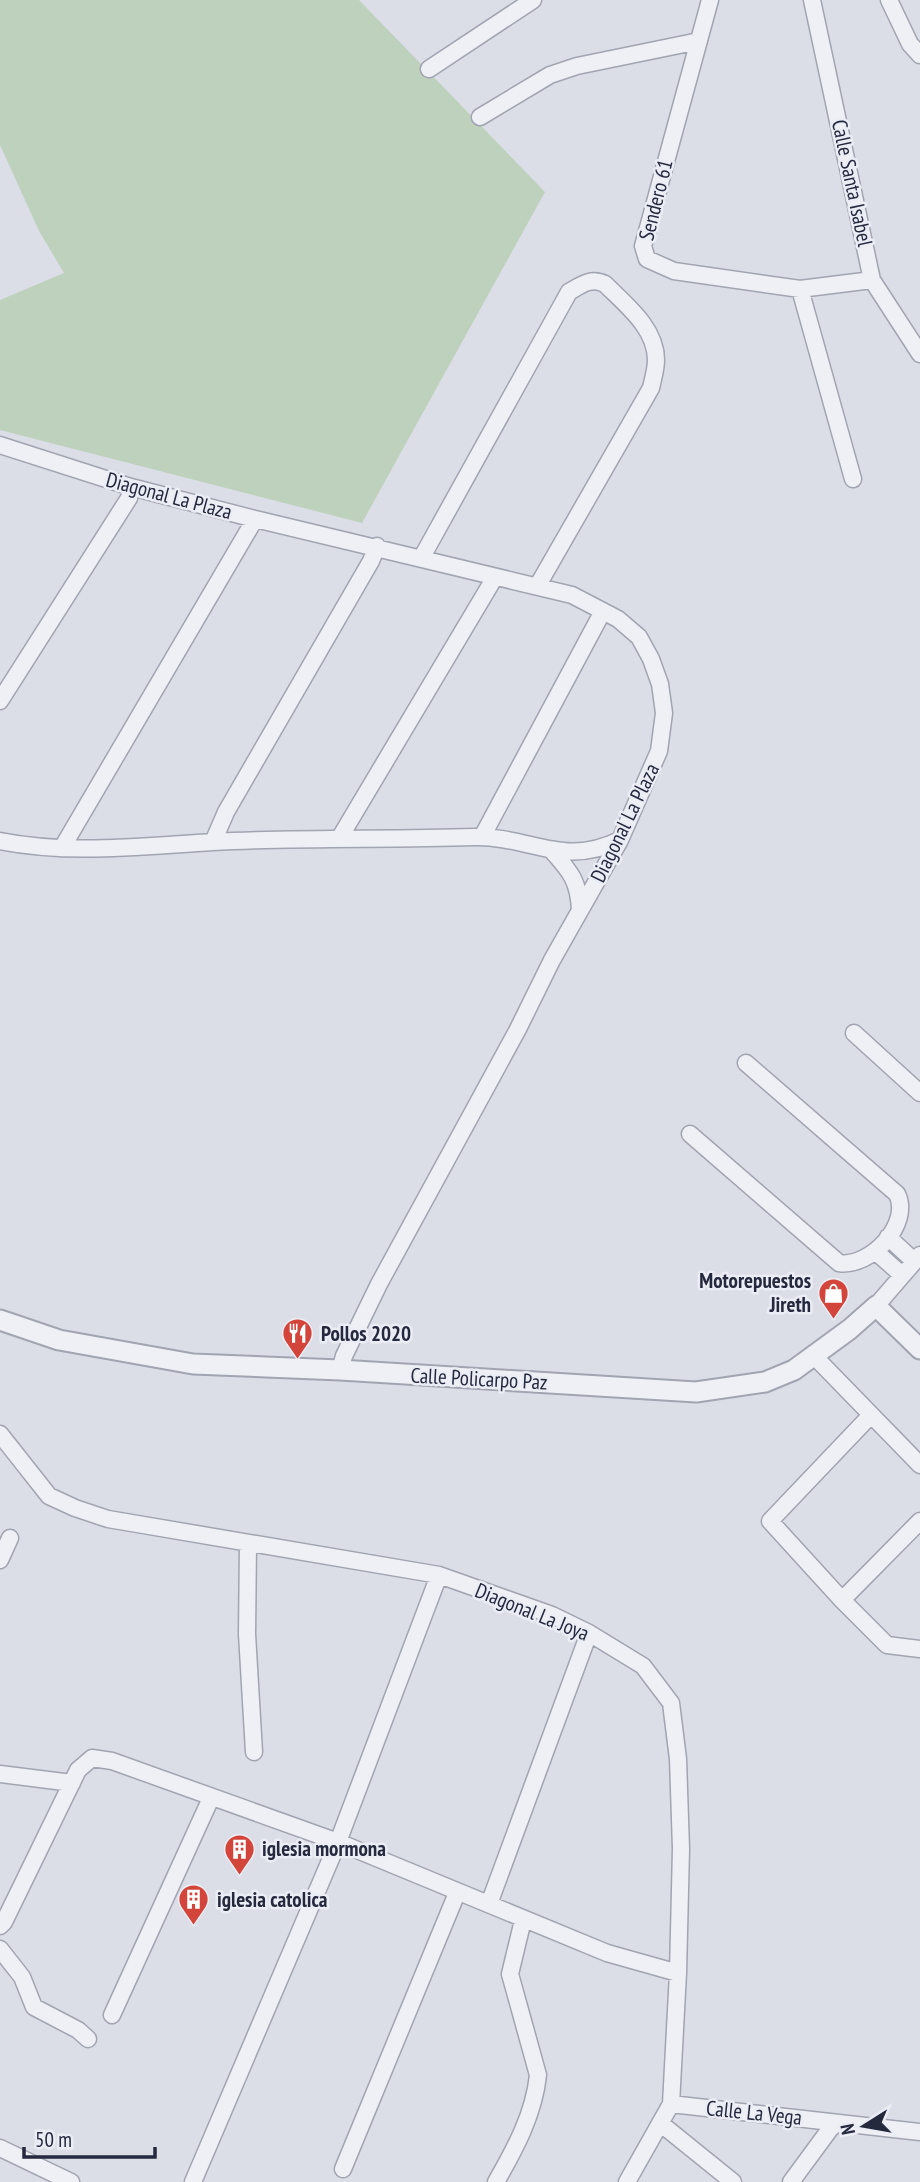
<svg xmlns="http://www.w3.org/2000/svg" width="920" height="2182" font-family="'PT Sans Narrow',sans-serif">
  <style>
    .green { fill: #bed1bd }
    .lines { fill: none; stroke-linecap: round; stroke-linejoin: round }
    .minor-casing { stroke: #a1a4b1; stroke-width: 19 }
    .tertiary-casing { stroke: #a1a4b1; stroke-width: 23 }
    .minor { stroke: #eff0f5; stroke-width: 16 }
    .tertiary { stroke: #eff0f5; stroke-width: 19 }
    .labels { text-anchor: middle; stroke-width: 5; stroke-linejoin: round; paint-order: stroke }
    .street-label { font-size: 21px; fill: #25293e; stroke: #ebedf5 }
    .poi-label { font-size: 21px; font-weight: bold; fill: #25293e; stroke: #ebedf5; text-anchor: start }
  </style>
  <rect width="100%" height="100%" fill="#dcdee7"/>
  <path class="green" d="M0,0H359L545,192L362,523L0,430V300L64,273L39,231L0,145Z"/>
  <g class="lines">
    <defs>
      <path id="minor" d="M710,0L643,246L647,259L674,271L800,289L872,280
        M812,0L872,280L920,354
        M889,0L910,44L920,55
        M429,69L533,0
        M480,117L550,75L577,66L699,41
        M800,289L853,479
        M0,445L131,487L255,519L572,595L618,619L639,637L651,659L660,684L664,713L659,751L620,840L552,960L518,1029L379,1284L344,1356L340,1370
        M422,557L569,292C581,285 591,277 605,284C626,305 656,328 656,360C656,369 653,379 651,388L538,585
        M0,701L129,498L131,487
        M482,837L603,611
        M339,839L495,577
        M0,841C71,855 142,846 213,842C300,837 387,840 474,837C531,836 562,868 620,840
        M213,842L226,812L371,561L377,546
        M62,848L255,519
        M552,851C571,872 579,882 580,911
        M854,1033L920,1093
        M690,1134L839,1263C870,1268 912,1224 897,1194L746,1063
        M888,1237L914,1261
        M875,1251L902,1275
        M876,1306L920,1255
        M814,1356L920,1465
        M871,1415L770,1521L842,1600L887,1645L920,1649
        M0,1434L49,1496L75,1508L108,1519L439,1575L552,1615L589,1633L643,1666L671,1703L678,1759L681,1849L678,1973L671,2104L627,2182
        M248,1543L247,1634L254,1752
        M0,1560L10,1538
        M842,1600L920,1521
        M0,1774L72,1783
        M489,1904L589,1633
        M0,1926L4,1922L78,1770L92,1758L112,1761L338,1842L607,1953L678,1973
        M0,1949L22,1977L34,2007L78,2030L88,2039
        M112,2015L211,1798
        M671,2104L920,2132
        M660,2123L733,2182
        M0,2148L71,2182
        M343,2169L457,1893
        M193,2182L338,1842L439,1575
        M496,2182C515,2149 534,2114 538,2075L510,1974L523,1920
        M791,2182L830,2129L837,2123"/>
      <path id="tertiary" d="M0,1320L59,1340L193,1364L340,1370L696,1392L765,1382L794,1370L850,1329L876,1306L920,1349"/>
    </defs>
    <use href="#minor" class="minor-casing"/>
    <use href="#tertiary" class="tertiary-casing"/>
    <use href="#minor" class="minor"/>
    <use href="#tertiary" class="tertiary"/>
  </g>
  <defs>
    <symbol id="shop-pin" viewBox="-11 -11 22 30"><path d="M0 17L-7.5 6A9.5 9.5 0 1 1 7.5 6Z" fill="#d3443a" stroke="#ebedf5"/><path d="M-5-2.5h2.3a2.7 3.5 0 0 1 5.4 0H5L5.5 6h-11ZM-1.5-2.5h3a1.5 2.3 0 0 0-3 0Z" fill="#fff"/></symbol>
    <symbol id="restaurant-pin" viewBox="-11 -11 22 30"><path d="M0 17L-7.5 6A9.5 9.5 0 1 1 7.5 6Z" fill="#d3443a" stroke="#ebedf5"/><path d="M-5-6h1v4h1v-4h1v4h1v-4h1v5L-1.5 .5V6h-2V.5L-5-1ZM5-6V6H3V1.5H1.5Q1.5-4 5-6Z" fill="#fff"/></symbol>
    <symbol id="building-pin" viewBox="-11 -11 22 30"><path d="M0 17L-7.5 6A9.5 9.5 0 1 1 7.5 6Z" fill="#d3443a" stroke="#ebedf5"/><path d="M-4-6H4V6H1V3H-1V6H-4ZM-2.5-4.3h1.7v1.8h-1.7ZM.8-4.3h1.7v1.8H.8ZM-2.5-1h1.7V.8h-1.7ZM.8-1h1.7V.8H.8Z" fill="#fff"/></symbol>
  </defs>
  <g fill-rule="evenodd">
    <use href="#shop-pin" x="816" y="1276" width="35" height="47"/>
    <use href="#restaurant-pin" x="280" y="1316" width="35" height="47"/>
    <use href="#building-pin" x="222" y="1832" width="35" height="47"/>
    <use href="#building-pin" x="176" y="1882" width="35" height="47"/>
  </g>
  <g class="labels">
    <g class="street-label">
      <text transform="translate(852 183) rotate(78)" y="7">Calle Santa Isabel</text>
      <text transform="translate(656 200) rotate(-76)" y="7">Sendero 61</text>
      <text transform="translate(169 496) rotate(15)" y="7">Diagonal La Plaza</text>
      <text transform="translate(625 823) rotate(-64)" y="7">Diagonal La Plaza</text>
      <text transform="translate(479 1379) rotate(3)" y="7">Calle Policarpo Paz</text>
      <text transform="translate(532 1612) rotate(22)" y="7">Diagonal La Joya</text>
      <text transform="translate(754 2113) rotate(6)" y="7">Calle La Vega</text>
    </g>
    <g class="poi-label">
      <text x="811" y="1288" text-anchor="end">Motorepuestos<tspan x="811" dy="24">Jireth</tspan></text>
      <text x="321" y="1341">Pollos 2020</text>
      <text x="262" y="1856">iglesia mormona</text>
      <text x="217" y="1907">iglesia catolica</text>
    </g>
  </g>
  <g transform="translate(864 2126) rotate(259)" stroke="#ebedf5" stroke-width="5" paint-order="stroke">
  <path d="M0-5L12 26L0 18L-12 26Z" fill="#25293e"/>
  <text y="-10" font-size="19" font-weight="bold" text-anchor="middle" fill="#25293e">N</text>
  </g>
  <path d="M24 2147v10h131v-10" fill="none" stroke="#25293e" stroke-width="3.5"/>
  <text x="35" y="2147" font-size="21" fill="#25293e" stroke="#ebedf5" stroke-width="5" paint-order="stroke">50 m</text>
</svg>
